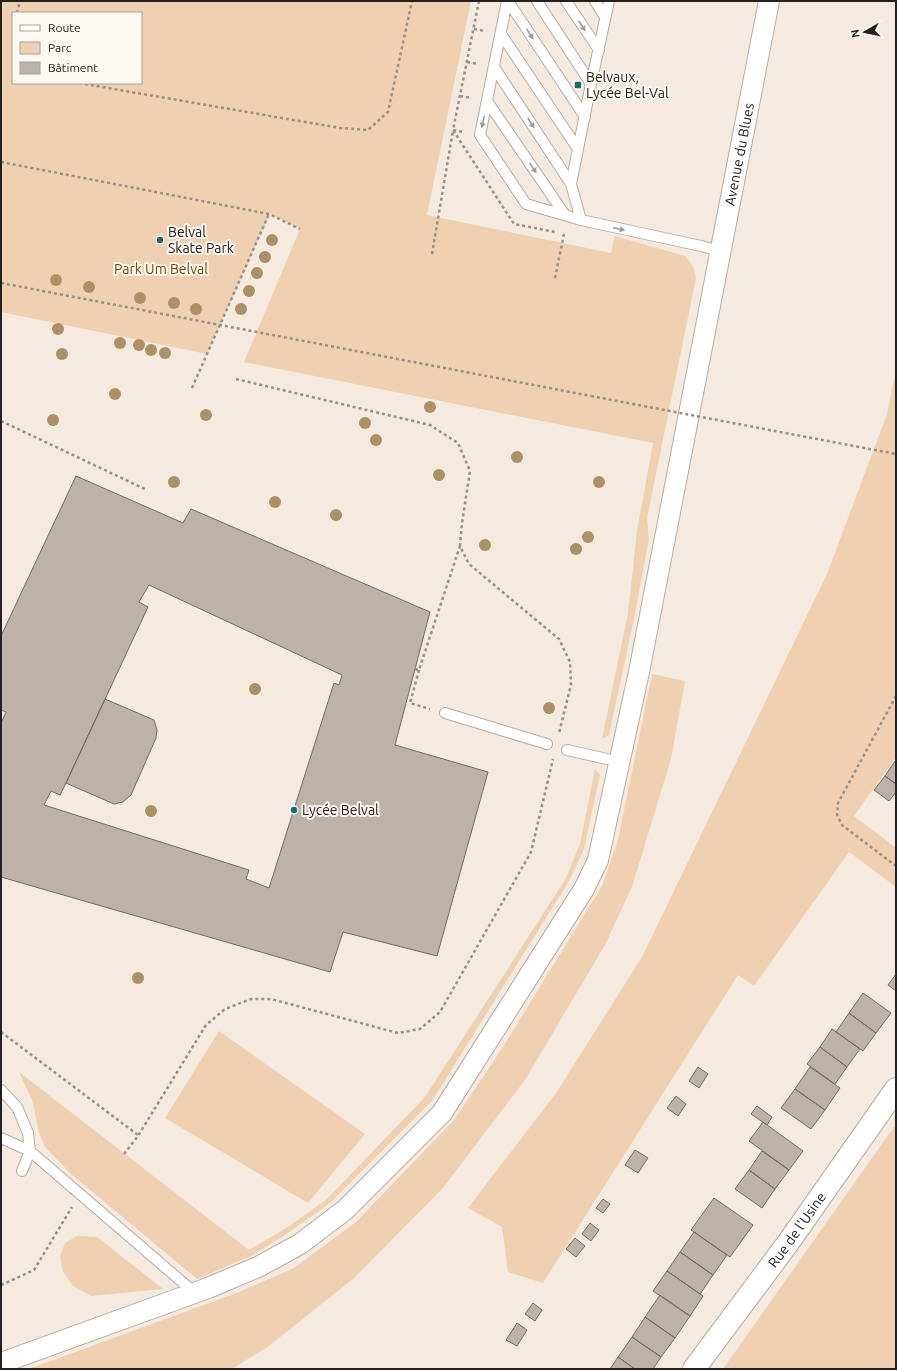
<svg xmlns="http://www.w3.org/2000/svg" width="897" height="1370" font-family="Ubuntu,sans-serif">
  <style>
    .green { fill: #efd1b1; fill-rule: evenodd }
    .building { fill: #bcb2a8; stroke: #736b61; fill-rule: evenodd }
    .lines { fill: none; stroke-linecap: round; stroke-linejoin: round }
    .lane-casing { stroke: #b5aca2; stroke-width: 12 }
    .street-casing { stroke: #b5aca2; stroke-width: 22 }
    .secondary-casing { stroke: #b5aca2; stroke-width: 24 }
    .path { stroke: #979089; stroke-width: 2.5; stroke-dasharray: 3 3; stroke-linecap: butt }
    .lane { stroke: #fff; stroke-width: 10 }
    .street { stroke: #fff; stroke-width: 20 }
    .secondary { stroke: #fff; stroke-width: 22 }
    .path-bridge { stroke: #979089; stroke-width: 2.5; stroke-dasharray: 3 3; stroke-linecap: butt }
    .tree { fill: #ac9066 }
    .oneway { fill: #9c9b99 }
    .poi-dot { fill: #1c6870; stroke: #fef8f2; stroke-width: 1.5 }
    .labels { text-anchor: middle; stroke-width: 4; stroke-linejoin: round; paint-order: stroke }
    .poi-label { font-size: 14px; fill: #24201d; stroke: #fef8f2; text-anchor: start }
    .street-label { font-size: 14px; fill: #24201d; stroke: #fef8f2 }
    .park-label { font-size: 14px; fill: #724603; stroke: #fef8f2 }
  </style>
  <rect width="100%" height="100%" fill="#f4eae0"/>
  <path class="green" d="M1,1H471L427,215L611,253L615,236L685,256L693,266L696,278L647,518L649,538L635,614L609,735L602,739L628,613L637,531L653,443L244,362L300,229L270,214L207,354L1,312ZM13,13H141V83H13Z
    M896,369V757L854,816L896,848V887L849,852L754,986L738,975L543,1283L508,1272L502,1227L468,1208L556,1093L642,957L827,574L887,414Z
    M652,674L685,681L671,759L632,887L605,945L525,1080L443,1188L354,1278L269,1346L232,1369H29L239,1292L294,1268L356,1222L454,1120L501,1050L602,886L618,840Z
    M595,769L600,775L584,849L569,881L432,1101L330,1203L291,1231L251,1256L197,1279L71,1174L45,1147L39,1132L32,1100L19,1072L249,1250L288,1227L327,1199L425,1097L565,880L580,844Z
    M219,1031L365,1134L308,1203L165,1118Z
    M896,1124V1369H723Z
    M77,1236L97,1237L163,1289L91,1296L73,1286L63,1272L60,1256L65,1243Z"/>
  <path class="building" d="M76,476L183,523L191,509L430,612L395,745L488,772L437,956L343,932L330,972L1,877V723L6,712L1,710V636ZM149,585L342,675L339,685L334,683L269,888L246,879L249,870L44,805L51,791L60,795L66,783L148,607L139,602Z
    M105,699L154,720L157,730L156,738L131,795L123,802L114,804L66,783Z
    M895,761L896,762V784L885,776Z
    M885,776L896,784V792L889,801L874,790Z
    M896,974V991L888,985Z
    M863,993L891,1013L876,1033L849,1013Z
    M849,1013L876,1033L863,1051L836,1032Z
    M832,1029L860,1049L847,1067L820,1047Z
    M820,1047L847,1067L835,1084L807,1064Z
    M698,1067L708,1074L699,1088L689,1081Z
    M810,1067L840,1088L825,1110L795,1089Z
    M795,1089L825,1110L811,1129L781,1108Z
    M676,1096L686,1104L678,1116L667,1108Z
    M757,1106L772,1117L767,1125L751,1114Z
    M763,1122L803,1151L789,1170L749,1141Z
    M635,1150L648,1158L638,1173L625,1165Z
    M762,1151L789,1170L775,1189L749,1170Z
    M749,1170L775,1189L762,1208L735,1189Z
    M714,1198L753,1225L730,1257L691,1230Z
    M603,1199L610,1204L603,1213L596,1208Z
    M590,1223L599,1230L591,1241L582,1234Z
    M694,1232L727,1255L713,1275L680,1252Z
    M575,1238L585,1246L576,1257L566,1249Z
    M680,1252L713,1275L700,1294L667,1271Z
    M667,1271L703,1296L690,1316L653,1291Z
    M660,1295L690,1316L675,1338L645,1317Z
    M533,1303L542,1310L535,1321L525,1314Z
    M645,1317L675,1338L661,1357L632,1337Z
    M517,1323L527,1330L517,1346L506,1340Z
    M632,1337L661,1357L653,1369H635L618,1357Z
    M618,1357L635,1369H610Z"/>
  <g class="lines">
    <defs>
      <path id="lane" d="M507,1L480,135L526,204L581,220L701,246L720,251
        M508,1L585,117
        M537,1L591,84L571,184L581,220
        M566,1L599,50
        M595,1L605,17
        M501,34L578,149
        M494,67L571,184
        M591,84L609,1
        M487,101L565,215
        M445,713L547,744
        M567,750L620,762
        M1,1090L17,1107L28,1133L30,1151L22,1171
        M1,1138L30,1151L195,1293"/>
      <g id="street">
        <path id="s1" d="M1,1363L208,1288L258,1267L300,1244L345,1210L442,1113L584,889L598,860L639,672L769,1"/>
      </g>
      <g id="secondary">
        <path id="s2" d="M694,1369L788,1243L896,1089"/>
      </g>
    </defs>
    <use href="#lane" class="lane-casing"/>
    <use href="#street" class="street-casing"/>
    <use href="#secondary" class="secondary-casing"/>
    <path class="path" d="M479,1L453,130L514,224L555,232
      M17,13L20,1
      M474,29L485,31
      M467,62L478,64
      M79,83L340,128L368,130L388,112L412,1
      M460,96L472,98
      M1,162L269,214L300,229
      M432,254L453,130L463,132
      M555,278L564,234
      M1,283L591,396
      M236,379L430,425L458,443L470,471L462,523L460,546L469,564L559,639L570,662L571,685L559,733
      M192,388L269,214
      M1,421L147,490
      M415,669L419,670L460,546
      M419,670L410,703L430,709
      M896,696L838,803L837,815L842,825L896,866
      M1,1032L138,1135
      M124,1154L138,1136L206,1025L225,1009L251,999H271L398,1033L420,1029L440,1012L531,852L553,759
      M1,1285L34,1270L72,1207"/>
    <use href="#lane" class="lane"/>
    <use href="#street" class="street"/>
    <use href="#secondary" class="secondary"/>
    <path class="path-bridge" d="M591,396L896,454"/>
  </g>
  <g class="tree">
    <circle cx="272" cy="240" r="6"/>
    <circle cx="265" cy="257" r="6"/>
    <circle cx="257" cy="273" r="6"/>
    <circle cx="56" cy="280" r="6"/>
    <circle cx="89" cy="287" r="6"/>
    <circle cx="249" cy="291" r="6"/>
    <circle cx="140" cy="298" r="6"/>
    <circle cx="174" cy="303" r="6"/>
    <circle cx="196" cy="309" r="6"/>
    <circle cx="241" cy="309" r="6"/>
    <circle cx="58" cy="329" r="6"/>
    <circle cx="120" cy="343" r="6"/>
    <circle cx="139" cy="345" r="6"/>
    <circle cx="151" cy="350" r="6"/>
    <circle cx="165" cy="353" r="6"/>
    <circle cx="62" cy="354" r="6"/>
    <circle cx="115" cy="394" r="6"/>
    <circle cx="430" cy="407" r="6"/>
    <circle cx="206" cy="415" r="6"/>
    <circle cx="53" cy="420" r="6"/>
    <circle cx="365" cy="423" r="6"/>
    <circle cx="376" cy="440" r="6"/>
    <circle cx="517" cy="457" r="6"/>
    <circle cx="439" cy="475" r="6"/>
    <circle cx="174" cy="482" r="6"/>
    <circle cx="599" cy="482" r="6"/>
    <circle cx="275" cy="502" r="6"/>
    <circle cx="336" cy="515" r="6"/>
    <circle cx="588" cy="537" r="6"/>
    <circle cx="485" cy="545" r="6"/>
    <circle cx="576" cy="549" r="6"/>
    <circle cx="255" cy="689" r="6"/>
    <circle cx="549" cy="708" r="6"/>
    <circle cx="151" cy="811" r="6"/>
    <circle cx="138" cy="978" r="6"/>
  </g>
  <defs><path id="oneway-solid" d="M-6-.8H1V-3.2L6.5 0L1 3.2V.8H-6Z"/></defs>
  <g class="oneway">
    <use href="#oneway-solid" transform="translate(582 26) rotate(57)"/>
    <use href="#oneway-solid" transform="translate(530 34) rotate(57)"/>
    <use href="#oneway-solid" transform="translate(483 122) rotate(102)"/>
    <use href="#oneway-solid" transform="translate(531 123) rotate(57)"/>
    <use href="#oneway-solid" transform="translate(533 168) rotate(56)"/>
    <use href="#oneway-solid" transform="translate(619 229) rotate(13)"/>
  </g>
  <g class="poi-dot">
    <rect x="574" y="81" width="8" height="8" rx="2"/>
    <circle cx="160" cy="240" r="4"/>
    <circle cx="294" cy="810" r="4"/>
  </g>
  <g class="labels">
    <g class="poi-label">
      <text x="586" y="82">Belvaux,<tspan x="586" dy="16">Lycée Bel-Val</tspan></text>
      <text x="168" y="237">Belval<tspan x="168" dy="16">Skate Park</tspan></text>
      <text x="302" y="815">Lycée Belval</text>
    </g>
    <g class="street-label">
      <text dy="5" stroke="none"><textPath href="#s1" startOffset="1533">Avenue du Blues</textPath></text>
      <text dy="5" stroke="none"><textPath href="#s2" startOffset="173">Rue de l'Usine</textPath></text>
    </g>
    <g class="park-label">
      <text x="161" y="274">Park Um Belval</text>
    </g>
  </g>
  <rect width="897" height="1370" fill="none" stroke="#24201d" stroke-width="4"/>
  <rect x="12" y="12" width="130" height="72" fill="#fef8f2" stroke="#a7a29d"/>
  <rect x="20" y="25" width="20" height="6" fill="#ffffff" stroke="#a7a29d"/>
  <text x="48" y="32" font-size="12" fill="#24201d">Route</text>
  <rect x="20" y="42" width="20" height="12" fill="#efd1b1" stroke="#a7a29d"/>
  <text x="48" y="52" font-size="12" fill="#24201d">Parc</text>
  <rect x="20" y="62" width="20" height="12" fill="#bcb2a8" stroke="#a7a29d"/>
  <text x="48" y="72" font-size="12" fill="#24201d">Bâtiment</text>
  <g transform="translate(865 32) rotate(261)" stroke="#fef8f2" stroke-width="3" paint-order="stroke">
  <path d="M0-3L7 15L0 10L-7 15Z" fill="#24201d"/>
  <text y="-6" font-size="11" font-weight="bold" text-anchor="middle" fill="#24201d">N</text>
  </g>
</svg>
